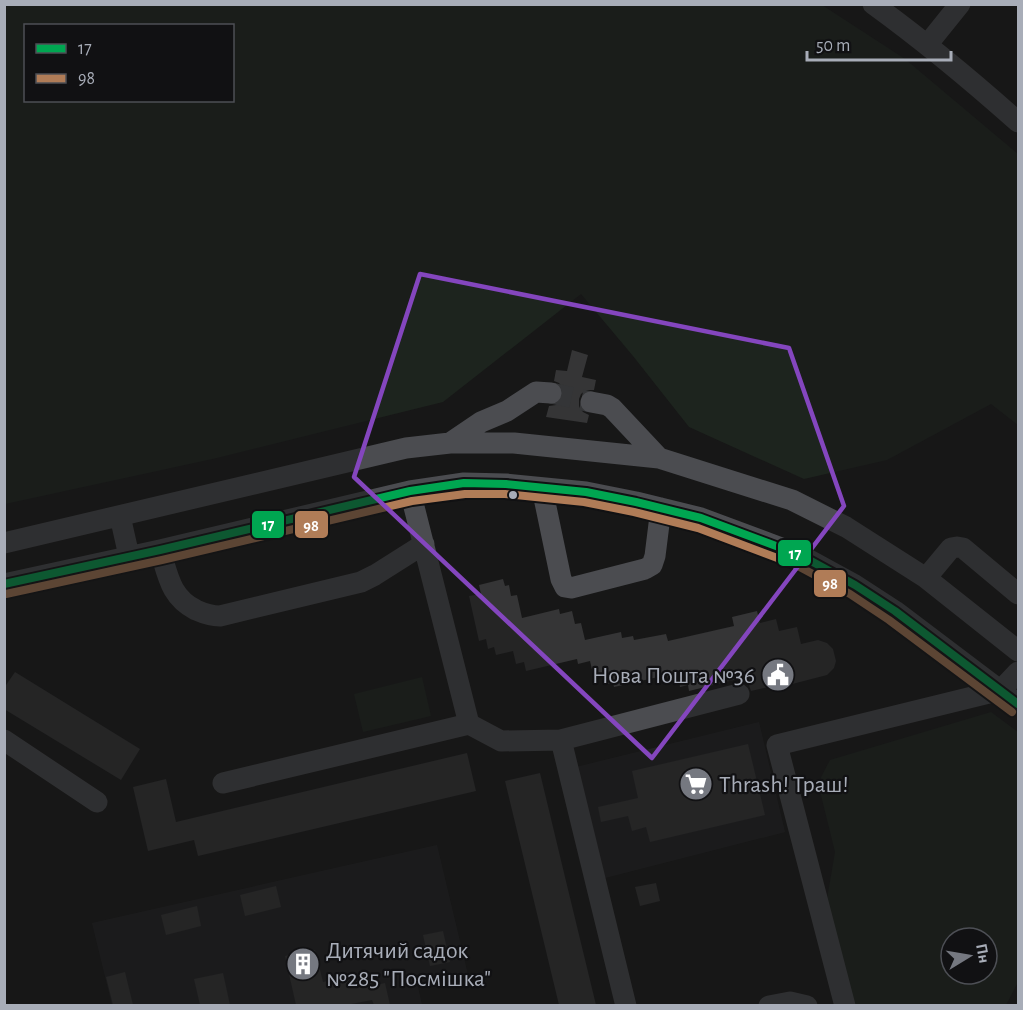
<svg xmlns="http://www.w3.org/2000/svg" width="1023" height="1010" font-family="'Alegreya Sans',sans-serif">
  <style>
    .built { fill: #212123 }
    .green { fill: #1d241e; fill-rule: evenodd }
    .building { fill: #353536 }
    .lines { fill: none; stroke-linecap: round; stroke-linejoin: round }
    .minor-tunnel { stroke: #343537; stroke-width: 21; stroke-dasharray: 21 10; stroke-linecap: butt }
    .minor { stroke: #4b4c50; stroke-width: 21 }
    .bus-1-casing { stroke: #111113; stroke-width: 12 }
    .bus-2-casing { stroke: #111113; stroke-width: 12 }
    .bus-1 { stroke: #00a651; stroke-width: 8 }
    .bus-2 { stroke: #b07c57; stroke-width: 8 }
    .marked { fill: none; stroke: #8446be; stroke-width: 4.5; stroke-linejoin: round }
    .bus-dot { fill: #a8adb8; stroke: #111113; stroke-width: 2 }
    .labels { text-anchor: middle; stroke-width: 4.5; stroke-linejoin: round; paint-order: stroke }
    .poi-label { font-size: 24px; fill: #a8adb8; stroke: #111113; text-anchor: start }
    .line-badge { stroke: #111113; stroke-width: 2 }
    .badge-label { font-size: 16px; text-anchor: middle; font-weight: bold; fill: #fff }
  </style>
  <rect width="100%" height="100%" fill="#171717"/>
  <path class="built" d="M759,722L785,832L601,879L572,768Z
    M437,845L468,975L418,987L422,1005H112L92,923Z"/>
  <path class="green" d="M4,5H822L905,59L1018,154V425L991,404L887,460L804,479L689,427L633,356L581,294L443,402L217,458L5,504ZM26,26H232V100H26Z
    M422,677L431,716L363,732L354,694Z
    M991,712L1018,732V982L1006,1005H854L827,899L835,852L818,783L830,760ZM951,938H987V974H951Z"/>
  <path class="building" d="M572,350L588,355L582,377L596,380L594,390H586L581,394L579,399V407L583,412L589,415L587,423L546,417L549,406L556,405L562,400L564,394L563,388L559,383L554,381L556,370L567,371Z
    M503,579L505,586L509,585L511,596L517,595L522,618L559,609L560,614L572,611L575,624L581,623L585,640L621,632L622,638L633,636L634,640L666,634L668,641L734,626L732,617L757,611L760,623L776,619L779,631L797,627L801,644L818,640L827,643L833,649L836,661L834,668L827,675L769,690L768,687L751,691L746,677L689,691L688,685L680,687L679,681L669,683L667,675L614,687L613,683L604,685L602,677L594,678L590,661L578,664L577,659L526,671L524,662L516,664L513,651L496,655L494,647L488,649L486,639L479,641L469,596L481,594L479,585Z
    M15,672L140,749L121,780L4,709V688Z
    M748,744L765,815L650,842L646,827L632,831L628,816L601,822L598,807L638,798L632,771Z
    M467,753L476,791L198,856L194,840L148,851L133,787L166,779L176,822Z
    M540,773L565,877L596,1005H559L505,781Z
    M656,883L660,901L640,906L635,887Z
    M276,886L281,907L245,916L240,895Z
    M197,906L201,926L166,935L161,915Z
    M443,931L450,962L430,966L423,935Z
    M315,950L323,982L368,972L371,986L385,983L390,1005H374L372,1000L346,1005H296L285,956Z
    M125,972L133,1005H113L106,977Z
    M223,973L230,1005H200L194,979Z"/>
  <g class="lines">
    <path class="minor-tunnel" d="M551,393L591,402"/>
    <path class="minor" d="M873,4C924,41 972,81 1018,122
      M927,45L960,4
      M591,402L607,405L612,408L659,458
      M450,443L481,422L507,411L536,392L551,393
      M542,488L561,579L565,587L571,588L645,569L652,565L655,556L661,508
      M410,491L469,724L501,741L561,740L739,694
      M120,516L129,556
      M4,543L406,448L450,443H514L659,458L792,500L846,527L926,578L1018,651
      M160,550C168,575 170,597 196,610C205,614 211,616 220,616L361,582L375,575L424,544
      M926,578L951,548L957,547L963,548L1018,594
      M4,584L160,550L410,491L464,483L506,484L586,492L636,502L701,518L800,555L855,585L895,611L1018,704
      M4,740L97,802
      M561,740L626,1006
      M223,783L469,724
      M769,1006L790,1002L807,1006
      M845,1006L777,745L1001,690L1018,672"/>
    <defs>
      <path id="bus-1" d="M4,584L160,550L410,491L464,483L506,484L586,492L636,502L701,518L800,555L855,585L895,611L1018,704"/>
      <path id="bus-2" d="M6,594L162,560L412,501L465,494H505L584,502L634,512L698,528L796,565L850,594L889,620L1012,712"/>
    </defs>
    <use href="#bus-1" class="bus-1-casing"/>
    <use href="#bus-2" class="bus-2-casing"/>
    <use href="#bus-1" class="bus-1"/>
    <use href="#bus-2" class="bus-2"/>
  </g>
  <path d="M0 0H1023V1010H0ZM420,274L789,348L844,506L652,758L354,477Z" fill="#171717" fill-opacity=".55" fill-rule="evenodd"/>
  <path class="marked" d="M420,274L789,348L844,506L652,758L354,477Z"/>
  <defs>
    <symbol id="civic-disc" viewBox="-11 -11 22 22"><circle r="9.5" fill="#757880" stroke="#111113"/><path d="M-.6-6.5H3V-4.5H.6V-3L4-1V1h2V6H-6V1h2V-1L-.6-3ZM-1.2 2.5V6h2.4V2.5Z" fill="#fff"/></symbol>
    <symbol id="supermarket-disc" viewBox="-11 -11 22 22"><circle r="9.5" fill="#757880" stroke="#111113"/><path d="M-6-5.5h2.5l.6 2H6L4.5 2H-2.5L-4.4-4H-6ZM-1.5 3.2a1.3 1.3 0 1 0 .1 0ZM3 3.2a1.3 1.3 0 1 0 .1 0Z" fill="#fff"/></symbol>
    <symbol id="building-disc" viewBox="-11 -11 22 22"><circle r="9.5" fill="#757880" stroke="#111113"/><path d="M-4-6H4V6H1V3H-1V6H-4ZM-2.5-4.3h1.7v1.8h-1.7ZM.8-4.3h1.7v1.8H.8ZM-2.5-1h1.7V.8h-1.7ZM.8-1h1.7V.8H.8Z" fill="#fff"/></symbol>
  </defs>
  <g fill-rule="evenodd">
    <use href="#civic-disc" x="759" y="656" width="38" height="38"/>
    <use href="#supermarket-disc" x="677" y="765" width="38" height="38"/>
    <use href="#building-disc" x="284" y="945" width="38" height="38"/>
  </g>
  <circle class="bus-dot" cx="513" cy="495" r="5"/>
  <g class="labels">
    <g class="poi-label">
      <text x="755" y="683" text-anchor="end">Нова Пошта №36</text>
      <text x="719" y="792">Thrash! Траш!</text>
      <text x="326" y="958">Дитячий садок<tspan x="326" dy="28">№285 "Посмішка"</tspan></text>
    </g>
  </g>
  <g class="line-badge">
    <rect x="251" y="510" width="34" height="29" rx="6" fill="#00a651"/>
    <rect x="294" y="510" width="35" height="29" rx="6" fill="#b07c57"/>
    <rect x="777" y="539" width="35" height="28" rx="6" fill="#00a651"/>
    <rect x="813" y="569" width="34" height="29" rx="6" fill="#b07c57"/>
  </g>
  <g class="badge-label">
    <text x="268" y="530">17</text>
    <text x="311" y="531">98</text>
    <text x="795" y="559">17</text>
    <text x="830" y="589">98</text>
  </g>
  <rect width="1023" height="1010" fill="none" stroke="#a8adb8" stroke-width="12"/>
  <rect x="24" y="24" width="210" height="78" fill="#111113" stroke="#4d4f55" stroke-width="1.5"/>
  <rect x="36" y="44" width="30" height="9" fill="#00a651" stroke="#4d4f55" stroke-width="1.5"/>
  <text x="78" y="54" font-size="18" fill="#a8adb8">17</text>
  <rect x="36" y="74" width="30" height="9" fill="#b07c57" stroke="#4d4f55" stroke-width="1.5"/>
  <text x="78" y="84" font-size="18" fill="#a8adb8">98</text>
  <g transform="translate(969 956) rotate(79)"><circle r="28" fill="#111113" stroke="#4d4f55" stroke-width="1.5"/>
  <path d="M0-4.5L10 22L0 15L-10 22Z" fill="#757880"/>
  <text y="-9" font-size="16" font-weight="bold" text-anchor="middle" fill="#a8adb8">Пн</text>
  </g>
  <path d="M807 51v9h144v-9" fill="none" stroke="#a8adb8" stroke-width="3"/>
  <text x="816" y="51" font-size="18" fill="#a8adb8" stroke="#111113" stroke-width="4.5" paint-order="stroke">50 m</text>
</svg>
